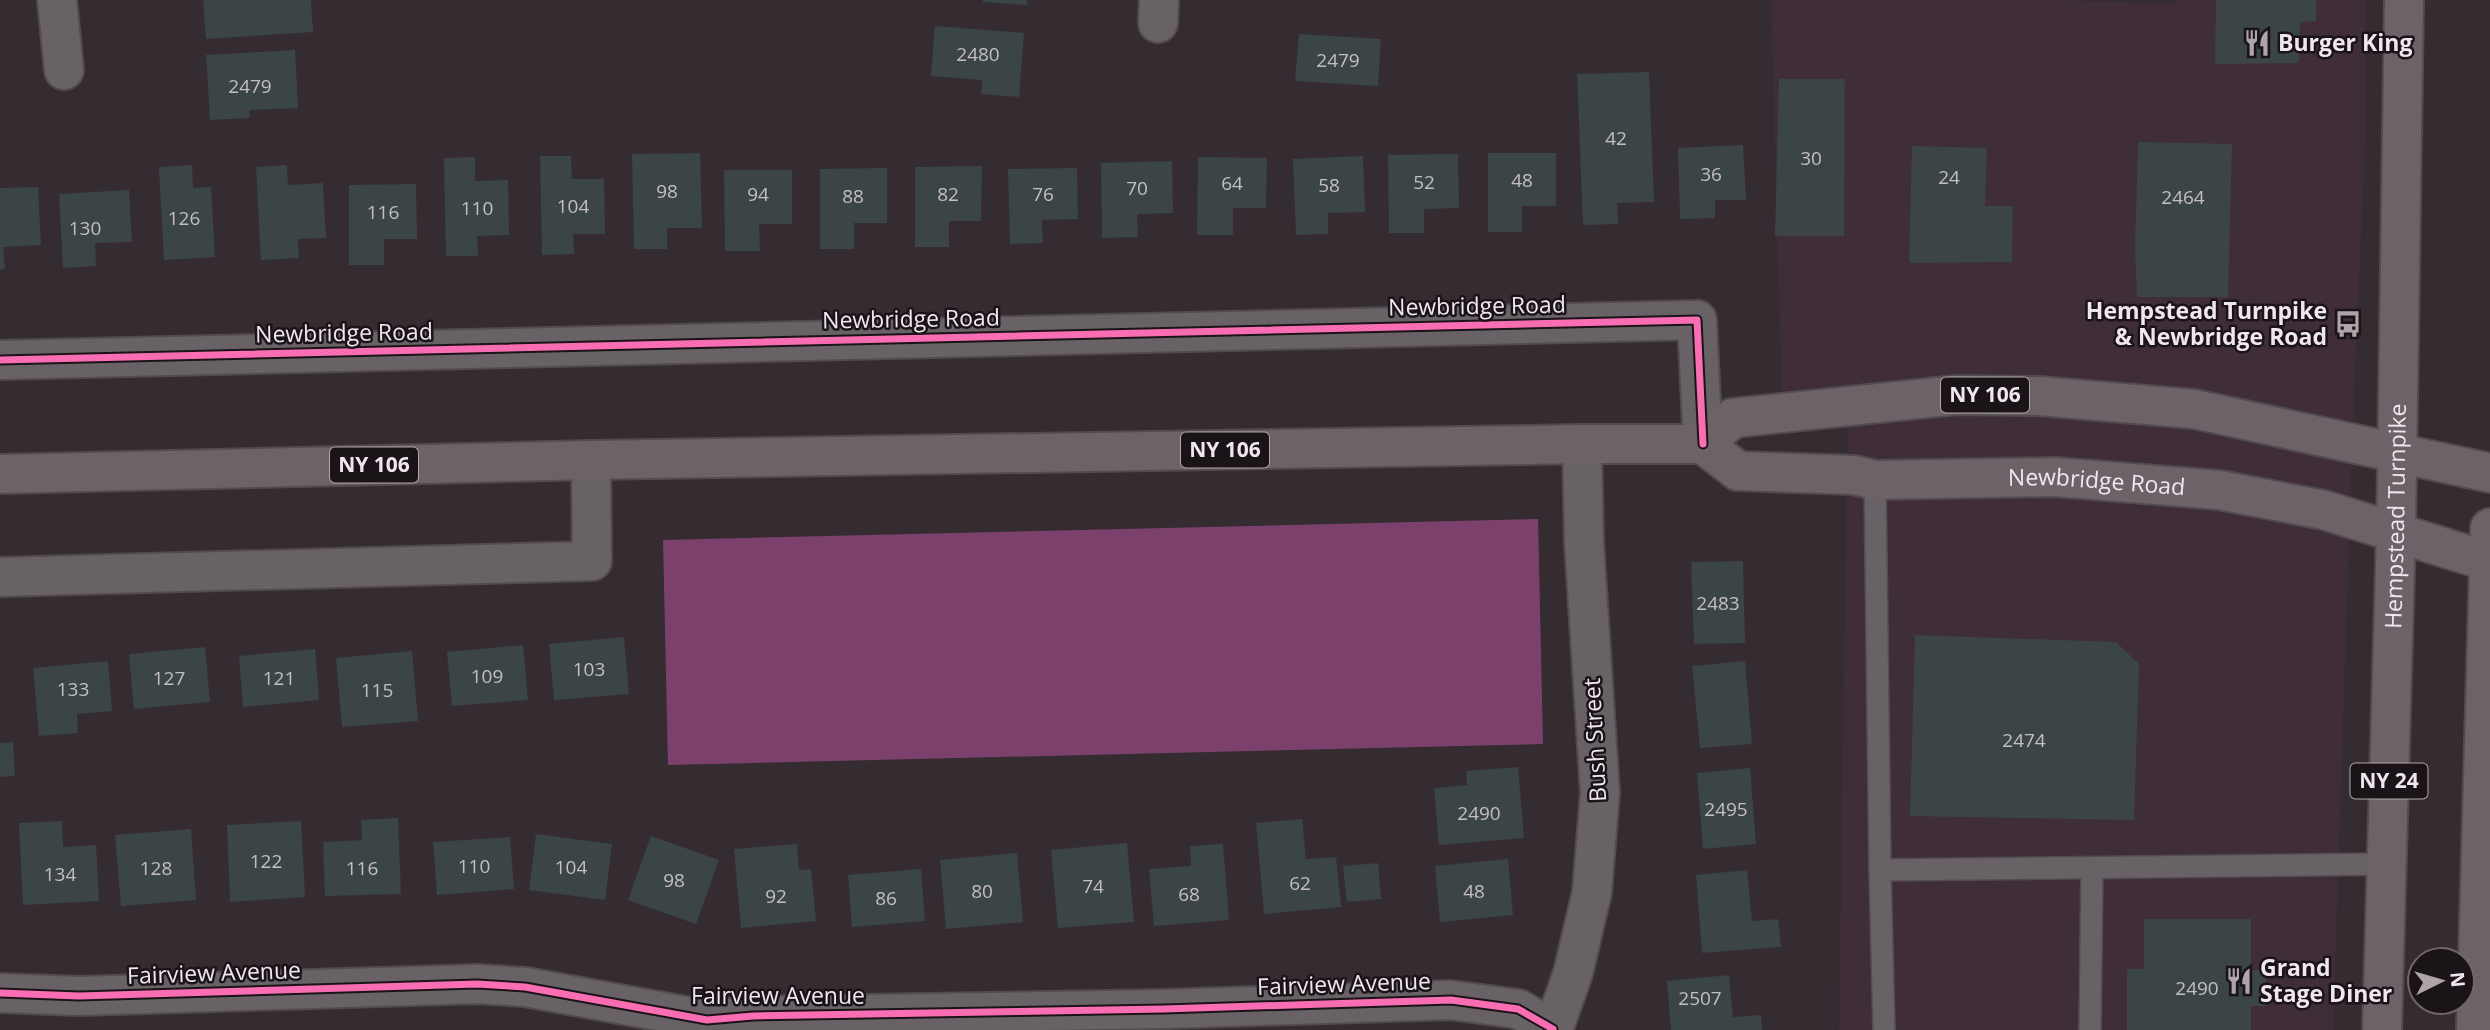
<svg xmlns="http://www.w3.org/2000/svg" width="2490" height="1030" font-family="'Open Sans',sans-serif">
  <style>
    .built { fill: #3f2d3a }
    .forest { fill: #7b416c }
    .building { fill: #3b4447 }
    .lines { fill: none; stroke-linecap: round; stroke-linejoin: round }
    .lane-casing { stroke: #524b4f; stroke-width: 24 }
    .street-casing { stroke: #524b4f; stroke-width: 42 }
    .primary-casing { stroke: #524b4f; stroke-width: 42 }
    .lane { stroke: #686267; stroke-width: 21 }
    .street { stroke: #686267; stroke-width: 38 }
    .primary { stroke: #6c6268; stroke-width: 38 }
    .cycleway-casing { stroke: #1a1318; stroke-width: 11 }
    .cycleway { stroke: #f96db3; stroke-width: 7 }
    .labels { text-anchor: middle; stroke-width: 5; stroke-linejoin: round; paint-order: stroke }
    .number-label { font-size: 19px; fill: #c3bec4 }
    .shield { fill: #1a1318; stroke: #b0a7ad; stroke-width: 2 }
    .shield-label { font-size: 21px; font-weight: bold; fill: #f0e6ed }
    .poi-label { font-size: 23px; font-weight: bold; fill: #f0e6ed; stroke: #1a1318; text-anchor: start }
    .street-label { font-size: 23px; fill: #f0e6ed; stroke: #1a1318 }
  </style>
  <rect width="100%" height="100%" fill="#342c31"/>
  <path class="built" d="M1771,0H2055L2176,4V0H2365V147L2353,417L2333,1030H1839L1848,392L1782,395Z"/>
  <path class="forest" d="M1538,519L1543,744L668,765L663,540Z"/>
  <path class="building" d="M203,0H311L313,32L206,39Z
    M983,0H1027V5L983,2Z
    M2216,0H2316V21L2300,22L2299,63L2215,64Z
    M935,26L1024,33L1019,97L981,94L982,80L931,76Z
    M1299,34L1381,39L1378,86L1295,81Z
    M295,50L298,108L249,110L250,118L210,120L206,55Z
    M1649,72L1654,202L1617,203L1618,224L1583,225L1577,74Z
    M1779,79H1845L1844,236H1775Z
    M2138,142L2232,144L2228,297H2137L2135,249Z
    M1743,145L1746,200H1715V218L1680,219L1678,148Z
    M1912,146L1987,148L1985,206H2013L2012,262L1909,263Z
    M700,153L702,228H667V249H634L632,154Z
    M1488,153H1556V206H1522V232H1488Z
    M1458,154L1459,208L1424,209V233H1389L1388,155Z
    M540,156H571L572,179H604L605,234H573L574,254L542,255Z
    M1363,156L1365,212L1328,213V234L1296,235L1293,159Z
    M475,157V181L508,180L509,235L477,236L478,256H446L444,158Z
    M1198,157L1267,158L1266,208H1233V235H1197Z
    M1172,161L1173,213L1137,214L1138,237L1102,238L1101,163Z
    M192,165L193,188L211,187L215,257L164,260L159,167Z
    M287,165L288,185L323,183L326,238L298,239L299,258L261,260L256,167Z
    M982,166L981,221H949V247H915V167Z
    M887,168V223H854V249H820V169Z
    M1077,168L1078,219L1042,220L1043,243L1010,244L1008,169Z
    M724,170H792V224H759L760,251H725Z
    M416,184L417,239H384V265H349V185Z
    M38,187L41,245L3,247L5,269L0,270V188Z
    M129,190L132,242L95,243L96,266L63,268L59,194Z
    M1743,561L1745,643L1694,644L1691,562Z
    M1915,635L2116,642L2139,664L2134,820L1910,816Z
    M624,637L629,694L554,700L549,644Z
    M523,645L528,700L452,706L447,652Z
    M205,647L210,702L134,709L129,654Z
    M315,649L319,700L243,707L239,656Z
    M412,651L418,721L342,727L336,658Z
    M108,661L112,711L77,714L78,733L39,736L33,668Z
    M1745,661L1752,744L1700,748L1692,666Z
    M13,742L15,776L0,777V743Z
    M1518,767L1524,838L1439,845L1434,788L1467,785L1466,771Z
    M1750,768L1756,844L1703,849L1697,773Z
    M398,818L401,894L325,896L323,842L362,840L361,820Z
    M1302,819L1306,859L1336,857L1341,907L1264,914L1256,823Z
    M62,821L63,847L96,845L99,901L23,905L19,823Z
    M301,821L305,897L230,902L227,825Z
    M191,829L196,900L121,906L115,835Z
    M536,834L612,844L605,900L529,890Z
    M651,836L719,860L696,924L628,900Z
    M510,837L514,889L437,895L433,842Z
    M1127,843L1134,922L1058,928L1051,850Z
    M797,844L799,870L811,869L816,921L741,928L734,849Z
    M1223,844L1229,920L1154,926L1149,869L1191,866L1190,846Z
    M1017,853L1023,922L946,929L940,860Z
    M1508,859L1513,915L1440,922L1435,866Z
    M1378,863L1381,899L1347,902L1343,866Z
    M921,869L925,921L852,927L848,875Z
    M1747,870L1752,921L1778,919L1781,947L1702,953L1696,875Z
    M2144,919H2251V970H2266V1006H2251V1030H2127V969H2144Z
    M1729,975L1733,1017L1761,1015L1762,1030H1671L1667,981Z"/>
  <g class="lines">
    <defs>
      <path id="lane" d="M1875,480L1880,870L2387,864
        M1880,870L1884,1030
        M2090,1030L2092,868"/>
      <path id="street" d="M57,0L64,70
        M1158,23L1159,0
        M0,360L1697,320L1703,444
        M0,577L592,561L591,460
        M0,993L79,996L477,984L525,987L707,1020L753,1016L1164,1009L1451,1000L1518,1009L1553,1029
        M1553,1030L1573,973L1592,892L1600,793L1584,542L1582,444"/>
      <g id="primary">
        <path d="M1703,444L1733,418L1957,395L2039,396L2194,409L2490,473"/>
        <path id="s1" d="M0,474L591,460L1582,444H1703L1738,471L1854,475L1875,480L2055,477L2219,490L2324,510L2490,562"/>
        <path id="s2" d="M2382,1030L2396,532L2404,0"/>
        <path d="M2476,1030L2490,528"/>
      </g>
    </defs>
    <use href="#lane" class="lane-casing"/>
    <use href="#street" class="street-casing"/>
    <use href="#primary" class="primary-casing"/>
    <use href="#lane" class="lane"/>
    <use href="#street" class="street"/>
    <use href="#primary" class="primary"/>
    <defs>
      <path id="cycleway" d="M0,360L1697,320L1703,444
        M0,993L79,996L477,984L525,987L707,1020L753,1016L1164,1009L1451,1000L1518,1009L1553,1029"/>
    </defs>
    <use href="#cycleway" class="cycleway-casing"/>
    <use href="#cycleway" class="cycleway"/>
  </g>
  <defs>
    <symbol id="restaurant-bare" viewBox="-9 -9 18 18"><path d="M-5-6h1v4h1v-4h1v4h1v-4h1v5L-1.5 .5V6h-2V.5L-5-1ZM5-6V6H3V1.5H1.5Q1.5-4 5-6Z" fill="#aea5ab" stroke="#1a1318" stroke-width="2.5" paint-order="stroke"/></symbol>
    <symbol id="bus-bare" viewBox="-9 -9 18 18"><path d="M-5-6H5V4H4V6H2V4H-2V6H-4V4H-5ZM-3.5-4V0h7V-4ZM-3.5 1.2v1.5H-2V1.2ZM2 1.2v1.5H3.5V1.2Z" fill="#aea5ab" stroke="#1a1318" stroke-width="2.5" paint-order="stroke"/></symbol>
  </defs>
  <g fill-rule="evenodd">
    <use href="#restaurant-bare" x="2238" y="24" width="38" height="38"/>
    <use href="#bus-bare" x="2329" y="305" width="38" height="38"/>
    <use href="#restaurant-bare" x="2220" y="962" width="38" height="38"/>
  </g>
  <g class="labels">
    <g class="number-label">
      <text x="978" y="61">2480</text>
      <text x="1338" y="67">2479</text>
      <text x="250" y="93">2479</text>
      <text x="1616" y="145">42</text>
      <text x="1811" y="165">30</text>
      <text x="1711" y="181">36</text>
      <text x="1949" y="184">24</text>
      <text x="1522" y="187">48</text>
      <text x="1424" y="189">52</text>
      <text x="1232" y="190">64</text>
      <text x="1329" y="192">58</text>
      <text x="1137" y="195">70</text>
      <text x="667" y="198">98</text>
      <text x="758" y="201">94</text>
      <text x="948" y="201">82</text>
      <text x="1043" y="201">76</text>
      <text x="853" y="203">88</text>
      <text x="2183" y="204">2464</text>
      <text x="573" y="213">104</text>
      <text x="477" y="215">110</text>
      <text x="383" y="219">116</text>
      <text x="184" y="225">126</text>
      <text x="85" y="235">130</text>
      <text x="1718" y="610">2483</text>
      <text x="589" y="676">103</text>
      <text x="487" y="683">109</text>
      <text x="169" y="685">127</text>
      <text x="279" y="685">121</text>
      <text x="73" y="696">133</text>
      <text x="377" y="697">115</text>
      <text x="2024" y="747">2474</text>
      <text x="1726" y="816">2495</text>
      <text x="1479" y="820">2490</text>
      <text x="266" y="868">122</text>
      <text x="474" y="873">110</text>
      <text x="571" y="874">104</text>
      <text x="156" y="875">128</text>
      <text x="362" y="875">116</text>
      <text x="60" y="881">134</text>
      <text x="674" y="887">98</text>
      <text x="1300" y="890">62</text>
      <text x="1093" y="893">74</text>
      <text x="982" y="898">80</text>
      <text x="1474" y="898">48</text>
      <text x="1189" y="901">68</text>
      <text x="776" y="903">92</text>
      <text x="886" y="905">86</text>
      <text x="2197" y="995">2490</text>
      <text x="1700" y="1005">2507</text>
    </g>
    <g class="shield">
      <rect x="1941" y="377.5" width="88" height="35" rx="5"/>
      <rect x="1181" y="432.5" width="88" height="35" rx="5"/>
      <rect x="330" y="447.5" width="88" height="35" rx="5"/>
      <rect x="2350.5" y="763.5" width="77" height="35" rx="5"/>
    </g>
    <g class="shield-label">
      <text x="1985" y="402">NY 106</text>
      <text x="1225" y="457">NY 106</text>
      <text x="374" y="472">NY 106</text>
      <text x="2389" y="788">NY 24</text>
    </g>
    <g class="poi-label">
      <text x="2278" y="51">Burger King</text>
      <text x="2327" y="319" text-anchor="end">Hempstead Turnpike<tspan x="2327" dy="26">&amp; Newbridge Road</tspan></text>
      <text x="2260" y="976">Grand<tspan x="2260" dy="26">Stage Diner</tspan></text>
    </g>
    <g class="street-label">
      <text transform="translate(1477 306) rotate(-1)" y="8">Newbridge Road</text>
      <text transform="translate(911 319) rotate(-1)" y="8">Newbridge Road</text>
      <text transform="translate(344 333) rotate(-1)" y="8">Newbridge Road</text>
      <text dy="8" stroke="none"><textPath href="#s1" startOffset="2107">Newbridge Road</textPath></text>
      <text dy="8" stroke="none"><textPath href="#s2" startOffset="514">Hempstead Turnpike</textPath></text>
      <text transform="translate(1595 740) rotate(-93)" y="8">Bush Street</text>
      <text transform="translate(214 973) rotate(-2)" y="8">Fairview Avenue</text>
      <text transform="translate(1344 984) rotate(-2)" y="8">Fairview Avenue</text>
      <text x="778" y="1004">Fairview Avenue</text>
    </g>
  </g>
  <g transform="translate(2441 981) rotate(85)"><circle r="33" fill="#1a1318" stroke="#70676d" stroke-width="2"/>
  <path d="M0-5L12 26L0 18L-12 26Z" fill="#aea5ab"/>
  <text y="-10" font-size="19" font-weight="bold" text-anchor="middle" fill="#f0e6ed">N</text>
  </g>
</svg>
